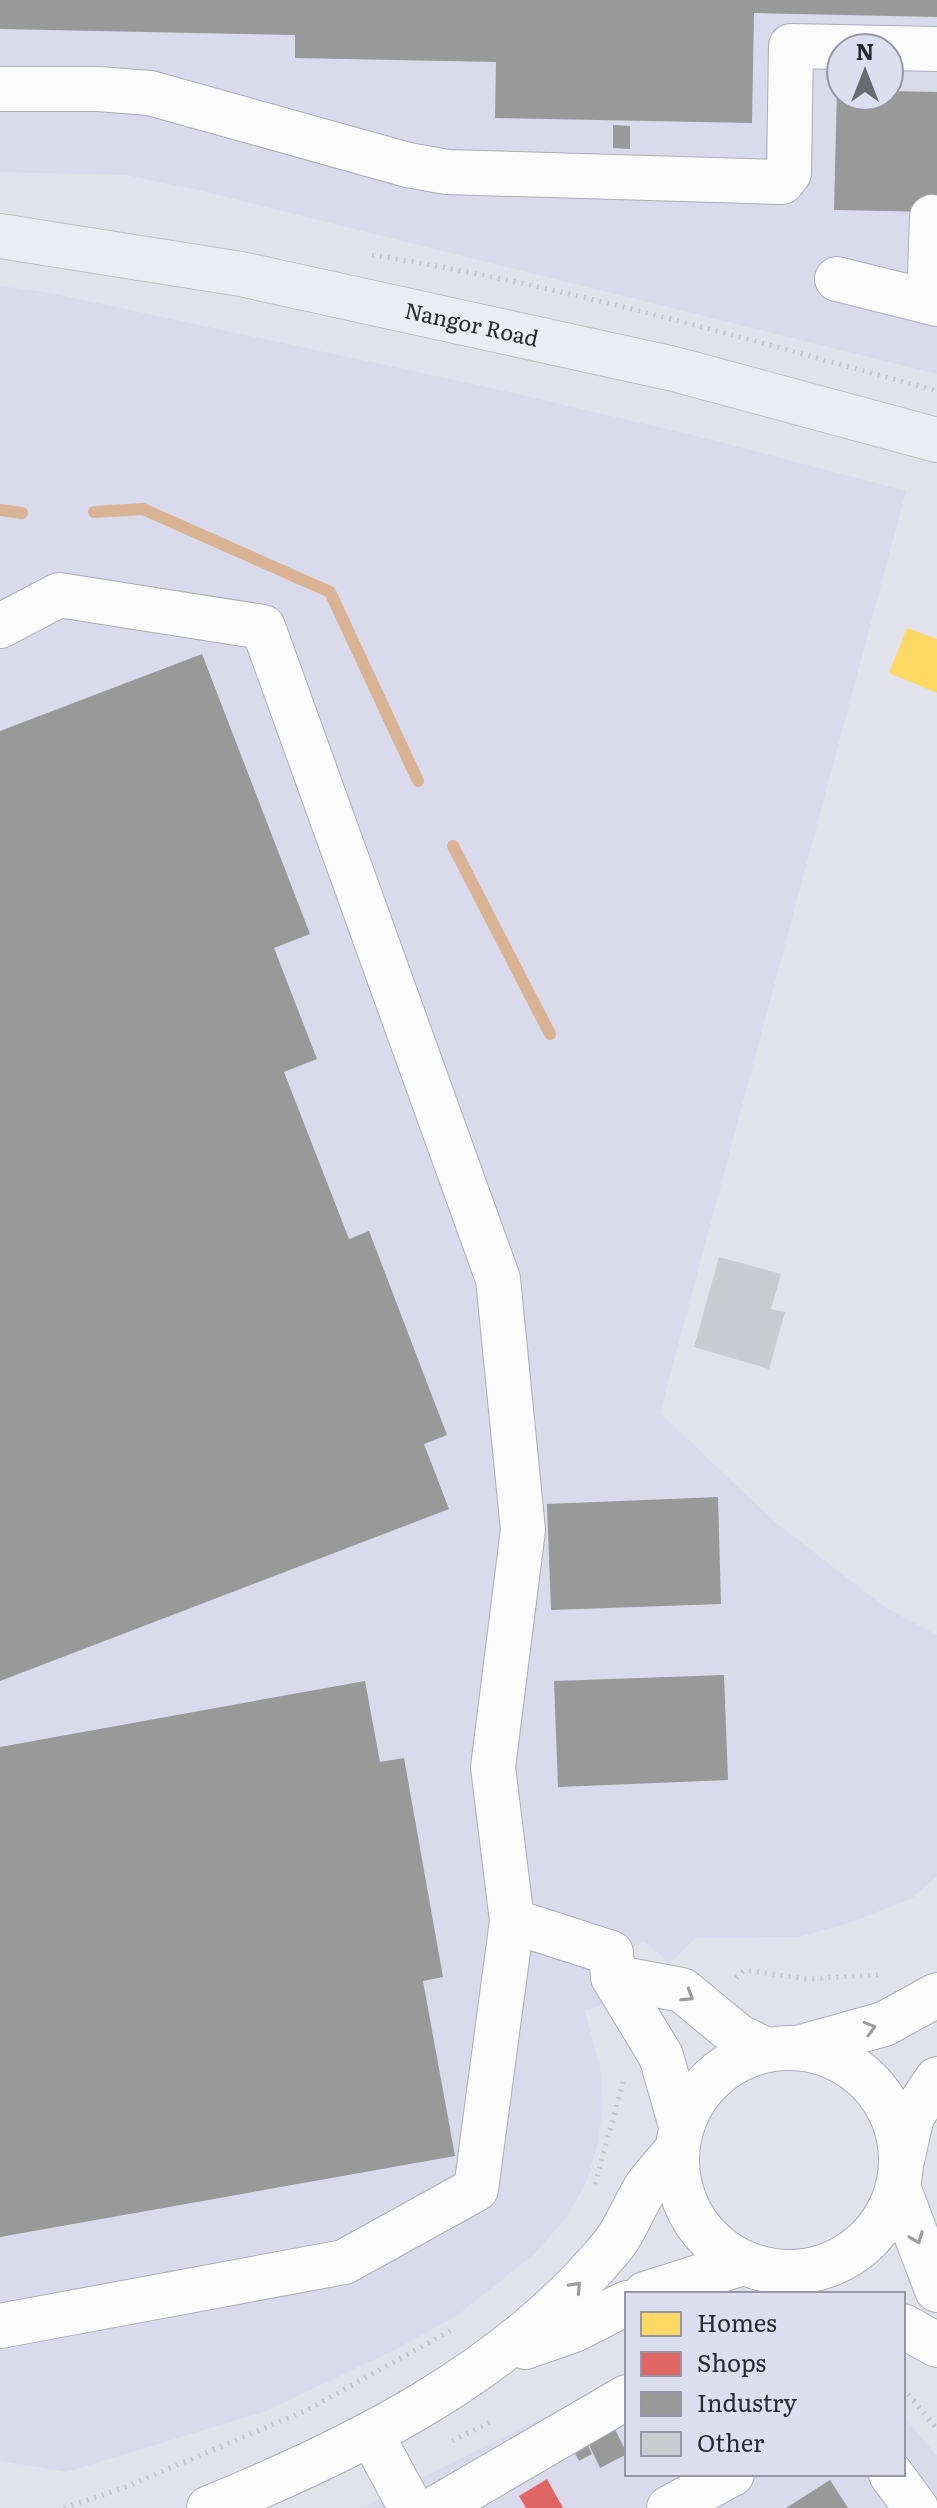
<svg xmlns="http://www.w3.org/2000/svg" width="937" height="2508" font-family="Literata,serif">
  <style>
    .built { fill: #d9daec; fill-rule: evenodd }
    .homes { fill: #ffd966 }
    .shops { fill: #e06666 }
    .industry { fill: #999 }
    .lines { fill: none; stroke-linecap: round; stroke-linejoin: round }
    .stream { stroke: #dab394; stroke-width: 12 }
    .building { fill: #cbcbd2 }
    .minor-casing { stroke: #adadb4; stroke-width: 46 }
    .major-casing { stroke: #bebec3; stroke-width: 46 }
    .path { stroke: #c5c5c8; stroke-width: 5; stroke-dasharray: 2 6; stroke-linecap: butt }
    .minor { stroke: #fbfbfc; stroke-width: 44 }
    .major { stroke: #ececf4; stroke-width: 44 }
    .oneway { stroke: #9d9da1 }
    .labels { text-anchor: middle; stroke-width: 8; stroke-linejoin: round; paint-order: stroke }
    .street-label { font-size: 22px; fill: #2a2a31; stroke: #dddff1 }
  </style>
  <rect width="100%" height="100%" fill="#e2e2ec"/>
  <path class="built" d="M0,0H937V374L198,190L126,175L0,172ZM841,48H889V96H841Z
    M0,286L51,293L496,389L713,440L906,491L660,1413L775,1522L886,1608L937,1635V1876L912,1898L849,1923L799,1937L695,1938L670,1964L644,1941L603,1962L619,1998L585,2011L600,2068L603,2104L598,2143L586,2183L564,2221L533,2255L458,2315L394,2350L266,2411L67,2472L0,2461Z
    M627,2376V2474H903V2416L937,2456V2508H361Z"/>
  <path class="homes" d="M907,628L937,639V693L889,673Z"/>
  <path class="shops" d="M547,2479L563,2508H526L519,2496Z"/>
  <path class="industry" d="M0,0H937V17L754,13L752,123L495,118L496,62L295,58V35L0,29Z
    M837,89H841V96H889V91L937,92V212L834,210Z
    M613,125L630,126V149L613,148Z
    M202,654L310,934L274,948L317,1059L284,1072L349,1239L369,1231L447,1435L424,1444L449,1509L0,1681V731Z
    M718,1497L721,1604L551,1610L547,1504Z
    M724,1675L728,1780L558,1787L554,1681Z
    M365,1681L380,1762L404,1758L443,1977L423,1981L455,2156L0,2237V1747Z
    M611,2421L627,2454L600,2468L584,2434Z
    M583,2435L592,2454L579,2461L569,2442Z
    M830,2480L848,2508H786Z"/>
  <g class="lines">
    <path class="stream" d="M0,510L22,513
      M94,512L143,509L330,592L418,781
      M453,846L550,1034"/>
  </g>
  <path class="building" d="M719,1257L781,1274L771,1309L785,1312L769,1369L694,1347Z"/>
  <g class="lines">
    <defs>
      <path id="minor" d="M0,89H98L150,93L408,165L447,172L782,182L789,173L791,46L937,49
        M837,279L937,304
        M929,302L932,217
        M0,626L59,595L263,627L498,1279L523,1530L493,1767L512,1921L611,1953L613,1977L661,2056L681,2126
        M613,1977L682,1990L738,2036L766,2050
        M798,2048L884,2024L937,1995
        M677 2160a112 112 0 1 1 224 0a112 112 0 1 1-224 0Z
        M902,2160L912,2116L937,2079
        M898,2187L937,2290
        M645,2294L743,2263
        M0,2326L344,2262L476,2189L512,1921
        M903,2326L937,2345
        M525,2347L574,2330L627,2303
        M371,2434L411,2508
        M891,2474L916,2508
        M209,2508C356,2448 505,2374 609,2250C625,2232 633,2208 646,2187C655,2174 667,2162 677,2150
        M436,2508L627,2397
        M669,2508L732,2474"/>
      <g id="major">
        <path id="s1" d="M0,236L241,274L674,369L937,440"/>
      </g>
    </defs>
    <use href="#minor" class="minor-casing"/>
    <use href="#major" class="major-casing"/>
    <path class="path" d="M372,255C563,285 750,340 937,391
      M736,1978L745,1970L806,1979L878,1975
      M595,2184L623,2082
      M903,2388L937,2429
      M452,2441L493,2421
      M64,2508L123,2488L307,2410L455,2328"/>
    <use href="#minor" class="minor"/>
    <use href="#major" class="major"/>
  </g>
  <defs><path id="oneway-chevron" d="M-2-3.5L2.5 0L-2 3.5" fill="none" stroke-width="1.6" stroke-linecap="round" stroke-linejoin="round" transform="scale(2)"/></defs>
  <g class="oneway">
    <use href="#oneway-chevron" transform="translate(688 1996) rotate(32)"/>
    <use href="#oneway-chevron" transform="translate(870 2028) rotate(-16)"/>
    <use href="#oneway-chevron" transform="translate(917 2238) rotate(69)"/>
    <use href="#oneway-chevron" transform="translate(576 2287) rotate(-47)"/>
  </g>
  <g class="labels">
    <g class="street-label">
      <text dy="8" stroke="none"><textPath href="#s1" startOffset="480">Nangor Road</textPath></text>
    </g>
  </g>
  <rect x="625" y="2292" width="280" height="184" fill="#dddff1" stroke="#9597a4" stroke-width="2"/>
  <rect x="641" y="2312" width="40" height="24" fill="#ffd966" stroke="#9597a4" stroke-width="2"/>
  <text x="697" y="2332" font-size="24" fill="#2a2a31">Homes</text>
  <rect x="641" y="2352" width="40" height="24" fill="#e06666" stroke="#9597a4" stroke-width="2"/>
  <text x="697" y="2372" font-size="24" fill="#2a2a31">Shops</text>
  <rect x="641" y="2392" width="40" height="24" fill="#999999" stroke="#9597a4" stroke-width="2"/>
  <text x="697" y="2412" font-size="24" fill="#2a2a31">Industry</text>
  <rect x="641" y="2432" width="40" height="24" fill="#cbcbd2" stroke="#9597a4" stroke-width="2"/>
  <text x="697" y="2452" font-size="24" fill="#2a2a31">Other</text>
  <g transform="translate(865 72)"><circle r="38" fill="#dddff1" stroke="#9597a4" stroke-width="2"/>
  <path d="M0-6L14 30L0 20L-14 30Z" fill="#6a6a72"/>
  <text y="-12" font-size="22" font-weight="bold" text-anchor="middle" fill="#2a2a31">N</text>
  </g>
</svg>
